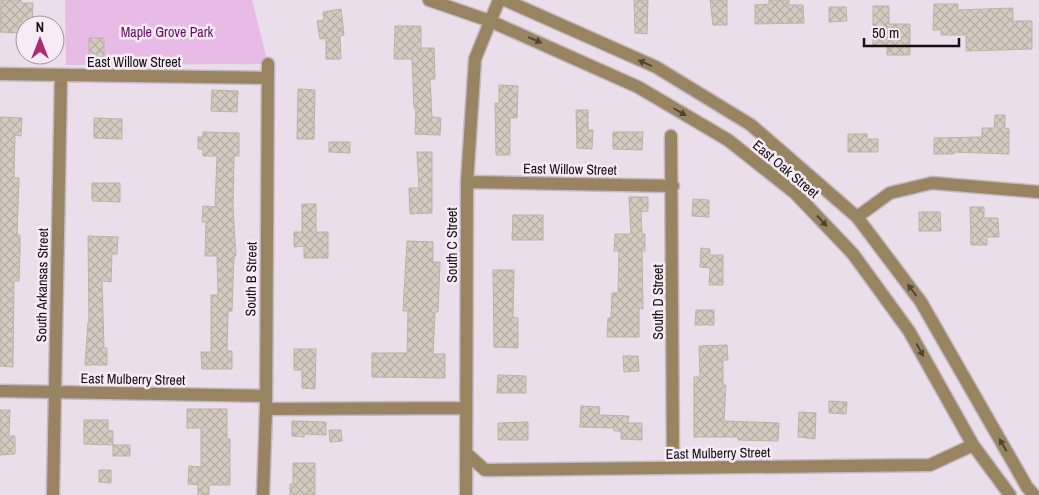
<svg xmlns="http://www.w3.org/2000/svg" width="1039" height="495" font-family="'Archivo Narrow',sans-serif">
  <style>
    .green { fill: #e8bae6 }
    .building { fill: url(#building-cross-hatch); stroke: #bcb2a7 }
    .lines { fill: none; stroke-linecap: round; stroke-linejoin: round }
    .minor-casing { stroke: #c3b9c2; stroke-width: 15 }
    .minor { stroke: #998461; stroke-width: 12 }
    .oneway { fill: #504436 }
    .labels { text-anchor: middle; stroke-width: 5; stroke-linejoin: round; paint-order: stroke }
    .park-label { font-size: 14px; fill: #640d65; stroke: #f7ebf6 }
    .street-label { font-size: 14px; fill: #141013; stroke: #f7ebf6 }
  </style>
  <defs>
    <pattern id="building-cross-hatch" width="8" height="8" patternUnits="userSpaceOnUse" patternTransform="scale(1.25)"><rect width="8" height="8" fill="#d5cbc0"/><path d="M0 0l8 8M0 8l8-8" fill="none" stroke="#b6ada4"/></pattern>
  </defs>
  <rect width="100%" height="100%" fill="#e9dee9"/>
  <path class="green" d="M65,0H252L268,64L66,65Z"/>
  <path class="building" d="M1,0H21V3H33L32,25H20V33L0,32Z
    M634,0H648L647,34L635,33Z
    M710,0H727V25H713Z
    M769,0H789V5H803L804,23L755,24V5L769,4Z
    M934,4H958V10L1013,8V21H1032V49L966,51V35H941V30H933Z
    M873,6H889V24H910V55H887V46H873Z
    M829,7H846L847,21L829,22Z
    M341,9L344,35L340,36L341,59H326V38L320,39L317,21L324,20L323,12Z
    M395,26H421V48H434L435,79H430L432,117L441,118L440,135L415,134L416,108H414L412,59H394Z
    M89,38H104V57H89Z
    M499,85L518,86L517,118H510V155H496L495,103H499Z
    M298,89L315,90L314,139H297Z
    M212,90L238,91L237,112L211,111Z
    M576,110H588V130H593L592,149L577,148Z
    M995,115H1005V128L1009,129V154L954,152V154H934V138L982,137V128H994Z
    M0,117L22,118L21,136L15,135L14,178H19L17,235H20V251L19,281H14L13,367L0,366Z
    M94,118L122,119V139L94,138Z
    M203,132L239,133V156H234L233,208L236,256H234L232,311H228L227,351H232V369H202L201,352H211V295H218L217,256H205L206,222H202L203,206L215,207L217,156H203V149H198V137H203Z
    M613,132H643L642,150L613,149Z
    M848,134H867V139H878V152H848Z
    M329,142H350V153L329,152Z
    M417,152H432V213L410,214L409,188H419Z
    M92,183H120V202L92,201Z
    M629,197H648V211L641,212L642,234H645V251H642L643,309L639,308V337H607L608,318H611L612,293H618L619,251H614L615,234H631Z
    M693,199L709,200V217L692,216Z
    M302,204H316V232H328V258H304V246L294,247V232H302Z
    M970,207H984V218H998L999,237H987V245H971Z
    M919,212H940L941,231H919Z
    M513,215H543V240H512Z
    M88,236L118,237L117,254H112L111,282L102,281L104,348H107V365H85L88,322H89Z
    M407,241L433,242V262H440L438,312H435L433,354H445V378L372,377V353H407L408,311H403Z
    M701,248L710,249V255H723V285H709L710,268L700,267Z
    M493,270H514L513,317L518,318V348L494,347Z
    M696,310H714V325H695Z
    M727,345L728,360H723V385H726L724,421L779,423L778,441L738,440V437H694V377H700L699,346Z
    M294,349H316L315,389L302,388V370H294Z
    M623,356H638L639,371L624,372Z
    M498,375L526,376V393H497Z
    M829,401L847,402L846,414L829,413Z
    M581,406L600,407L599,415L629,416L628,423H642V440L621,439V431H614V428L580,427Z
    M187,409H227V439H230V485H209V495H198V485L188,484L189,466L201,467V428H187Z
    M0,410H10L9,436H15V454L0,455Z
    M799,412L816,413L815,439L798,437Z
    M84,420H108V430L113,431V445L84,444Z
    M292,421L326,422V435L305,434L304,437L292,436Z
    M528,422V440H498V423Z
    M329,430H341L342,441L330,442Z
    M113,445H130V456H113Z
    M293,463H315V495H290V484H293Z
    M99,470H111V483L99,482Z"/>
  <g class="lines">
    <defs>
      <path id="minor" d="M429,0L490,21L638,87L728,140L795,193L853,254L909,331L973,445L1010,495
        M505,0L656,67L751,125L857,217L921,302L1027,487L1034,495
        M0,74L268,78
        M671,136L673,468
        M467,182L673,186
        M857,217L890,193L932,183L1039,192
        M0,391L265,396
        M266,409L466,408
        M466,453L485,470L930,465L973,445
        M53,495L61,76
        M263,495L266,409L268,64
        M466,495L467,182L475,59L499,0"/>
    </defs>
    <use href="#minor" class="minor-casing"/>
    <use href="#minor" class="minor"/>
  </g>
  <defs><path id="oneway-solid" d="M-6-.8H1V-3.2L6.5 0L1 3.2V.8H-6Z" transform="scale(1.25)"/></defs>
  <g class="oneway">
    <use href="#oneway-solid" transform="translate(535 40) rotate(23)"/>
    <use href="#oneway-solid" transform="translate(645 63) rotate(-156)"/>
    <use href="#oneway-solid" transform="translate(680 112) rotate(30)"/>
    <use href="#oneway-solid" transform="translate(822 221) rotate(47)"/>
    <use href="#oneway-solid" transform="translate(912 290) rotate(-127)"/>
    <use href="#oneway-solid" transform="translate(920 350) rotate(61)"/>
    <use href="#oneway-solid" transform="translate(1003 445) rotate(-120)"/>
  </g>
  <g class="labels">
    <g class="park-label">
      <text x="167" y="37">Maple Grove Park</text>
    </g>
    <g class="street-label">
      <text x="134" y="67">East Willow Street</text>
      <text transform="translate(570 169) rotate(1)" y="5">East Willow Street</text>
      <text transform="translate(786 169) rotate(40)" y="5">East Oak Street</text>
      <text transform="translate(452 245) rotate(-90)" y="5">South C Street</text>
      <text transform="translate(251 279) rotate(-89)" y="5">South B Street</text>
      <text transform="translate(42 285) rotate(-89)" y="5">South Arkansas Street</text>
      <text transform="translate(658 302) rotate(-90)" y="5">South D Street</text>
      <text transform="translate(133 379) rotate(1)" y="5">East Mulberry Street</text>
      <text transform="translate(718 453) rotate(-1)" y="5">East Mulberry Street</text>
    </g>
  </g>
  <g transform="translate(40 40)"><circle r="24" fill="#f7ebf6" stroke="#9c939b"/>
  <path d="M0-4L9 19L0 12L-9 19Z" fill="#b12a6e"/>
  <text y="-8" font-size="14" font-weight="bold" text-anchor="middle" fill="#141013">N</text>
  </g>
  <path d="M864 38v8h95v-8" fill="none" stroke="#141013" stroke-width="2.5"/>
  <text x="872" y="38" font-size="15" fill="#141013" stroke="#f7ebf6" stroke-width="4" paint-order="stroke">50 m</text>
</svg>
